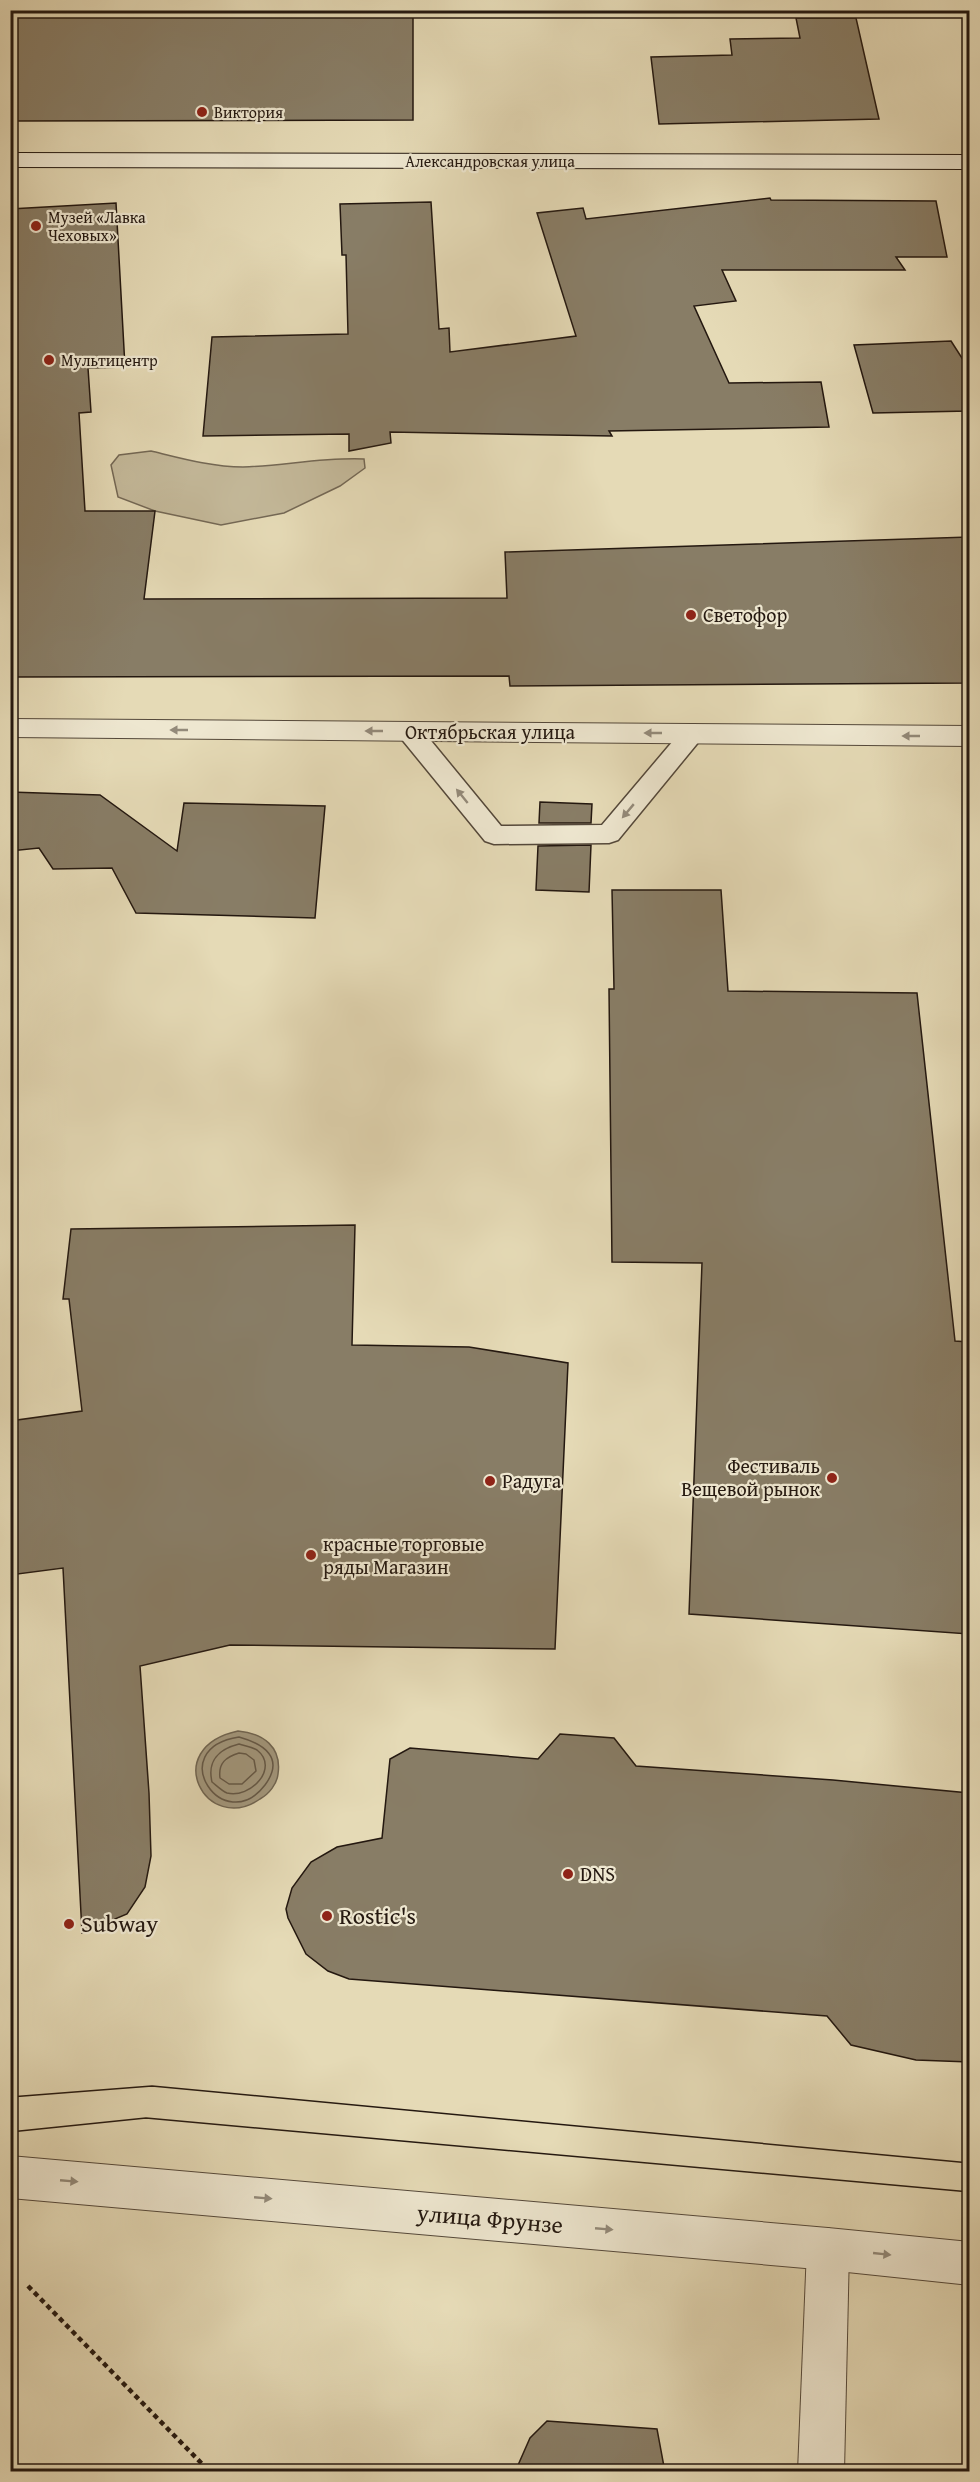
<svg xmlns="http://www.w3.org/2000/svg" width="980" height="2482" font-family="'Gentium Book Plus',serif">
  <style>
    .green { fill: #c4b99a; stroke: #746855; stroke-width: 1.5 }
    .water { fill: #a3987e; stroke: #706552; stroke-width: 1.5 }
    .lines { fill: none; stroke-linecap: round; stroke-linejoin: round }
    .shore { stroke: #645847; stroke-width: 1.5 }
    .building { fill: #887d66; stroke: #241810; stroke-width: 1.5 }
    .service-casing { stroke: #54483a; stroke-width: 3 }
    .minor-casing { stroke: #54483a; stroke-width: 2 }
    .tertiary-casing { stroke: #54483a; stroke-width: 2 }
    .secondary-casing { stroke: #241810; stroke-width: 2 }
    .path { stroke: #241810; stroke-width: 4.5; stroke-dasharray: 5 4; stroke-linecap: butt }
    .service { fill: #eee7d0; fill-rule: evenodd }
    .minor { fill: #eee7d0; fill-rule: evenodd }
    .tertiary { fill: #eee7d0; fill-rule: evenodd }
    .secondary { fill: #eee7d0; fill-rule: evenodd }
    .tram { stroke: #241810; stroke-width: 1.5 }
    .oneway { fill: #938a7a }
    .poi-dot { fill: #8f2418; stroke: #eee7d0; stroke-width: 2 }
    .labels { text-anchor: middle; stroke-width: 4.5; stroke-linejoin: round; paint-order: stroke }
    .far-poi-label { font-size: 16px; fill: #241810; stroke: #eee7d0; text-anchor: start }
    .far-street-label { font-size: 16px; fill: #241810; stroke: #eee7d0 }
    .poi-label { font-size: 20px; fill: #241810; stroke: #eee7d0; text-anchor: start }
    .street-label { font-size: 20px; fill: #241810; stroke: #eee7d0 }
    .near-poi-label { font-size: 24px; fill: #241810; stroke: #eee7d0; text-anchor: start }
    .near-street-label { font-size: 24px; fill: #241810; stroke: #eee7d0 }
  </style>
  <rect width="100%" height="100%" fill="#e5dab6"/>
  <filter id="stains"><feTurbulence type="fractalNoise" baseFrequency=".00333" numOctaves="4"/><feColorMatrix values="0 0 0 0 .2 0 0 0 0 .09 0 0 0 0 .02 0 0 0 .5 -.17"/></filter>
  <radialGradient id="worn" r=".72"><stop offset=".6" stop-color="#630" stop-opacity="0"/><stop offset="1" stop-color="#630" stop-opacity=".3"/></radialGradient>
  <path class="green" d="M151,451C180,458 212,467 243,467C283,466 323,457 364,459L365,468L340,486L284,513L221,525L155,511L118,497L111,465L119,455Z"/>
  <path class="water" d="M238,1731C263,1733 282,1747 278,1774C277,1784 269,1794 260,1799C206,1836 159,1748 238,1731Z"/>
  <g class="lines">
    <path class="shore" d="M239,1737C264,1744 285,1758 265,1785C224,1839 162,1749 239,1737Z
      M239,1744C245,1746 252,1747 257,1750C280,1768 250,1799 227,1793C222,1791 217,1786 212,1782C207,1761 219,1749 239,1744Z
      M239,1753L246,1754L254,1760L256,1771L242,1784H229L220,1778C218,1763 226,1757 239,1753Z"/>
  </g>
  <path class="building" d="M10,10H413V120L10,121Z
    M796,18H856L879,119L659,124L651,57L732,55L730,39L800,38Z
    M770,198L771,200L936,201L947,257H896L905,270H722L736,301L694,306L729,383L821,382L829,427L609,431L612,436L390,432L391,443L349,451V434L203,436L212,337L348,334L346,255H342L340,204L431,202L439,329L449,328L450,352L576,336L537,213L583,208L586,219Z
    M116,203L125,367L88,368L91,412L79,413L85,511H155L144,599L507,598L505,552L969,537V683L510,686L509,676L10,677V209Z
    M951,341L969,369V411L873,413L854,345Z
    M10,792L100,795L177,851L184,803L325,806L315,918L136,913L112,868L53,869L39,848L10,851Z
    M540,802L592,804L591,823H539Z
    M591,845L589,892L536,890L538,846Z
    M612,890H721L728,991L917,993L955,1341L969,1342V1634L689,1614L702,1263L612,1262L609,989H614Z
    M355,1225L352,1345L469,1347L568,1363L555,1649L230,1645L140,1666L149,1793L151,1856L145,1887L127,1914L82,1933L63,1568L10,1575V1421L82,1411L69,1299H63L71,1229Z
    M560,1734L614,1738L636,1766L833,1780L969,1793V2062L916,2060L851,2045L827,2016L349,1979L328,1971L306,1954L288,1918L286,1909L292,1888L311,1862L337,1847L382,1838L390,1759L410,1748L538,1759Z
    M547,2421L657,2429L665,2472H515L530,2438Z"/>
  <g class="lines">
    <defs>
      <path id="service" d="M409,723L418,725L501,826L602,825L684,728L693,726L702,728L705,734L618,840L609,843L494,844L485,841L400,737L397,731L400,725Z"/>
      <path id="minor" d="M828,2228L843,2234L849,2249L844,2472H798L807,2249L813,2234Z"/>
      <path id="tertiary" d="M10,719L970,726V746L10,737Z
        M10,2156L828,2228L970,2242V2285L828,2270L10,2198Z"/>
      <path id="secondary" d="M10,153L970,155V169L10,167Z"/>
    </defs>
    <use href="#service" class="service-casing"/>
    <use href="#minor" class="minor-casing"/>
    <use href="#tertiary" class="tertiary-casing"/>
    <use href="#secondary" class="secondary-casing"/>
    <path class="path" d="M28,2286L210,2472"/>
    <use href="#service" class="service"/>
    <use href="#minor" class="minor"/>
    <use href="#tertiary" class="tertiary"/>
    <use href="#secondary" class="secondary"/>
    <path class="tram" d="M10,2097L152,2086L970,2163
      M10,2132L146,2118L970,2192"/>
  </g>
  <defs><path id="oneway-solid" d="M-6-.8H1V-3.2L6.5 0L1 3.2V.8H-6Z" transform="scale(1.5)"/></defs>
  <g class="oneway">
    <use href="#oneway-solid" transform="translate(179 730) rotate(-180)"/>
    <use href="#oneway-solid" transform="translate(374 731) rotate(-180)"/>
    <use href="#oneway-solid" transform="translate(653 733) rotate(-180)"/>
    <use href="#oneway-solid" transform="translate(911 736) rotate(-180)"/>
    <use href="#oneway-solid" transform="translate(462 796) rotate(-129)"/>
    <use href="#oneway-solid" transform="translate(628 811) rotate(130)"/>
    <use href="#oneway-solid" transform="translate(69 2181) rotate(5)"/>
    <use href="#oneway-solid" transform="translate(263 2198) rotate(5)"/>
    <use href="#oneway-solid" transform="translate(604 2229) rotate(5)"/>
    <use href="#oneway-solid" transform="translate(882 2254) rotate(6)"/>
  </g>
  <g class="poi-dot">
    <circle cx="202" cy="112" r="6"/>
    <circle cx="36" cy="226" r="6"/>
    <circle cx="49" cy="360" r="6"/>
    <circle cx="691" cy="615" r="6"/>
    <circle cx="832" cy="1478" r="6"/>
    <circle cx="490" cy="1481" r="6"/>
    <circle cx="311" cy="1555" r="6"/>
    <circle cx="568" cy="1874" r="6"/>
    <circle cx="327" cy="1916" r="6"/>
    <circle cx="69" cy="1924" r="6"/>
  </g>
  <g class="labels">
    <g class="far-poi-label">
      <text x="214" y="118">Виктория</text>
      <text x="48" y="223">Музей «Лавка<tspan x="48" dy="18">Чеховых»</tspan></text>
      <text x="61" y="366">Мультицентр</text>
    </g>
    <g class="far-street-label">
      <text x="490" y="167">Александровская улица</text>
    </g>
    <g class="poi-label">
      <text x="703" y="622">Светофор</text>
      <text x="820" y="1473" text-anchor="end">Фестиваль<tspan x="820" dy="23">Вещевой рынок</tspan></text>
      <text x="502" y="1488">Радуга</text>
      <text x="323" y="1551">красные торговые<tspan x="323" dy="23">ряды Магазин</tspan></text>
      <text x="580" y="1881">DNS</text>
    </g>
    <g class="street-label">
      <text x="490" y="739">Октябрьская улица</text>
    </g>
    <g class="near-poi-label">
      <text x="339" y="1924">Rostic's</text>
      <text x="81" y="1932">Subway</text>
    </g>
    <g class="near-street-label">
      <text transform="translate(490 2219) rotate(5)" y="8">улица Фрунзе</text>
    </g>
  </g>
  <rect width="980" height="2482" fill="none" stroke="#e5dab6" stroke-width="36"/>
  <rect x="12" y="12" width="956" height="2458" fill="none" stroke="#241810" stroke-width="3"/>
  <rect x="18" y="18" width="944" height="2446" fill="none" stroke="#241810" stroke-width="1.5"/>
  <rect width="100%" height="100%" filter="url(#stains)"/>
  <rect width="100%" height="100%" fill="url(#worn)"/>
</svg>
